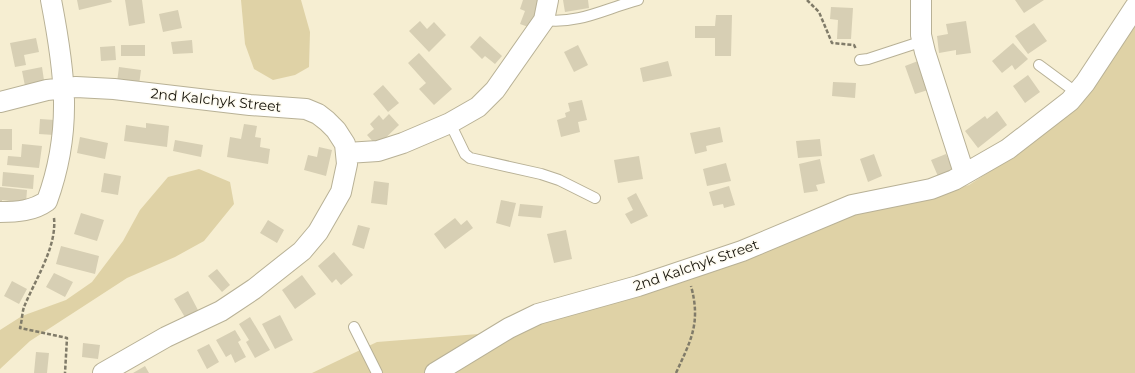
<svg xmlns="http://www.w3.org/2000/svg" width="1135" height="373" font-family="Montserrat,sans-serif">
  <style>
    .green { fill: #dfd2a6 }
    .building { fill: #d7cfb4 }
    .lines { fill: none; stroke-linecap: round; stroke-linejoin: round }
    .lane-casing { stroke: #b8b196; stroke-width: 12 }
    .street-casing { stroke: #b8b196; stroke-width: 22 }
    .path { stroke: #807b69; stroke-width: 2.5; stroke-dasharray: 4 2; stroke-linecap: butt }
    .lane { stroke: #fff; stroke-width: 10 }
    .street { stroke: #fff; stroke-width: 20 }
    .labels { text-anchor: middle; stroke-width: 3; stroke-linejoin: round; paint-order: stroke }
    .street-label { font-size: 14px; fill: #151209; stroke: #fefbf0 }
  </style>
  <rect width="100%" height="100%" fill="#f6eed2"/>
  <path class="green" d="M241,0H301L310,32L309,67L295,75L273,80L254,69L245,44Z
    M1135,15V373H312L377,342L515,331L838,218L932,196L969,185L995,168L1061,117Z
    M199,169L230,182L234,204L204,241L175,257L127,278L30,341L0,369V330L22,316L66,300L92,282L123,241L140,210L168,177Z"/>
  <path class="building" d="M77,0H111L112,2L79,10Z
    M125,0H142L145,23L129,26Z
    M523,0H539L534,29L520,24L525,11L520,9Z
    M563,0H588L589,8L565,12Z
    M1015,0H1044L1024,13Z
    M831,7L853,8L851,39H837L838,20L830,19Z
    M178,10L182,28L163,32L159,14Z
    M716,15H732L731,56H715V38H695V26H715Z
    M420,21L427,29L434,22L446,35L429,52L409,31Z
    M966,21L971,53L956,55V50L939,53L937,36L948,34L946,24Z
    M1034,23L1047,41L1028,54L1015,36Z
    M480,36L502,56L495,64L485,56L482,59L470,47Z
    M36,38L39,52L24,55L26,65L15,67L10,43Z
    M192,40L193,53L173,54L171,42Z
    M1013,43L1028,59L1015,70L1012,65L1002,73L992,61Z
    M121,45H145V56H121Z
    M578,45L588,65L574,72L564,52Z
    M115,46L116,60L101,61L100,47Z
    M419,53L452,89L434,105L419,89L426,83L408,63Z
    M668,61L672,76L643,82L640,68Z
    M918,61L928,90L915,94L905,66Z
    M42,67L45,87L26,91L22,71Z
    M119,67L141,70L139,85L117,82Z
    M1028,75L1040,92L1025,103L1013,86Z
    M833,82L856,83L855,98L832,96Z
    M383,85L399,103L388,112L373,94Z
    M582,100L587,120L578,122L580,132L561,137L557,120L566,117L565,113L570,111L568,103Z
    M997,111L1007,125L978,148L965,131L985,116L987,119Z
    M389,114L399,125L377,146L367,135L374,129L370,124L379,115L383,120Z
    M40,119L55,120L54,135L39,134Z
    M146,123L169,126L167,147L124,141L126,125L146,128Z
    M244,124L257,126L255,137L261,138L260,147L270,149L268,164L227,157L230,137L241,139Z
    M720,127L723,142L706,146L707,151L695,154L690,133Z
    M0,129H12V150H0Z
    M80,137L108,143L105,159L77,153Z
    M820,139L822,156L798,158L796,141Z
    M175,140L203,145L201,157L173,151Z
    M22,144L42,146L39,168L7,165L8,156L21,157Z
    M319,147L332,150L326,176L304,170L308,155L317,157Z
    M874,154L882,176L868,182L860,159Z
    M946,154L955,175L940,181L931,160Z
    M639,156L643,179L618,183L614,160Z
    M820,159L825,183L816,185L818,191L804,193L799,164Z
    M726,163L731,181L707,186L703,169Z
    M3,172L34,175L33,189L2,186Z
    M104,173L121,176L118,195L101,192Z
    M374,181L389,183L387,205L371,203Z
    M729,186L735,205L724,208L723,204L713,206L709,192Z
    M0,187L27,190L26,203L2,200V206H0Z
    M636,193L648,216L631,224L625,214L633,210L627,198Z
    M501,200L516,203L510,227L496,223Z
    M520,204L543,206L541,218L518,216Z
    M81,213L104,220L97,241L74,234Z
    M455,218L461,225L467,220L473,228L445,249L434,234Z
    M268,220L284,230L277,243L260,233Z
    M358,225L370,228L364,249L352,245Z
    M566,230L572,259L554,263L547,234Z
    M61,246L99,256L95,274L56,264Z
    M334,252L353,275L341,285L336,279L332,283L318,266Z
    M217,269L230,285L222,292L208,276Z
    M54,273L73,282L65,297L46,287Z
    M302,275L316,294L295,309L282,290Z
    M12,281L27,289L19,304L4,296Z
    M188,291L199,312L186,319L174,299Z
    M280,315L293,340L275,349L262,324Z
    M250,317L270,350L255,358L246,342L249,340L239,324Z
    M235,330L241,340L238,342L246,357L235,363L231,354L226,357L216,340Z
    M83,343L100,345L98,359L82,357Z
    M209,344L219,362L207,369L197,350Z
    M36,352L49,353L47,373H34Z
    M145,366L149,373H133Z"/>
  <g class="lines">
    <defs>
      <path id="lane" d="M544,20C580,24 604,9 638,0
        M860,60L868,59L923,41
        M1039,65L1077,93
        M450,123L465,154L470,158L541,174L559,180L595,198
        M354,327L377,373"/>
      <path id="street" d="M921,0V35L925,52L964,173
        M0,102L47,90L76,87L114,89L250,105L306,109L318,114L327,121L336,130L345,144L347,164L341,192L318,232L302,251L254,289L221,311L166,337L103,373
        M347,153L378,151L403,143L450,123L478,107L495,90L544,20L548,0
        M0,212C17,212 33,211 47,201C73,130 65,72 51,0
        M435,373L509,328L538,314L638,286L742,251L852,205L931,189L954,180L1008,149L1070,101L1085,83L1135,7"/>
    </defs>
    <use href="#lane" class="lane-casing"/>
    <use href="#street" class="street-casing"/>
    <path class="path" d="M807,0L819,12L832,43L854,45L856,49
      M54,218C57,247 35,280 24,307C22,313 22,321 20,328L67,338L65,373
      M676,373C691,340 701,323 691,286"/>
    <use href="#lane" class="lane"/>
    <use href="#street" class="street"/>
  </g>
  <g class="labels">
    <g class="street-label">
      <text transform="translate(216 100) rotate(6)" y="5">2nd Kalchyk Street</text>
      <text transform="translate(696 265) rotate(-19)" y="5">2nd Kalchyk Street</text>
    </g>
  </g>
</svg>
